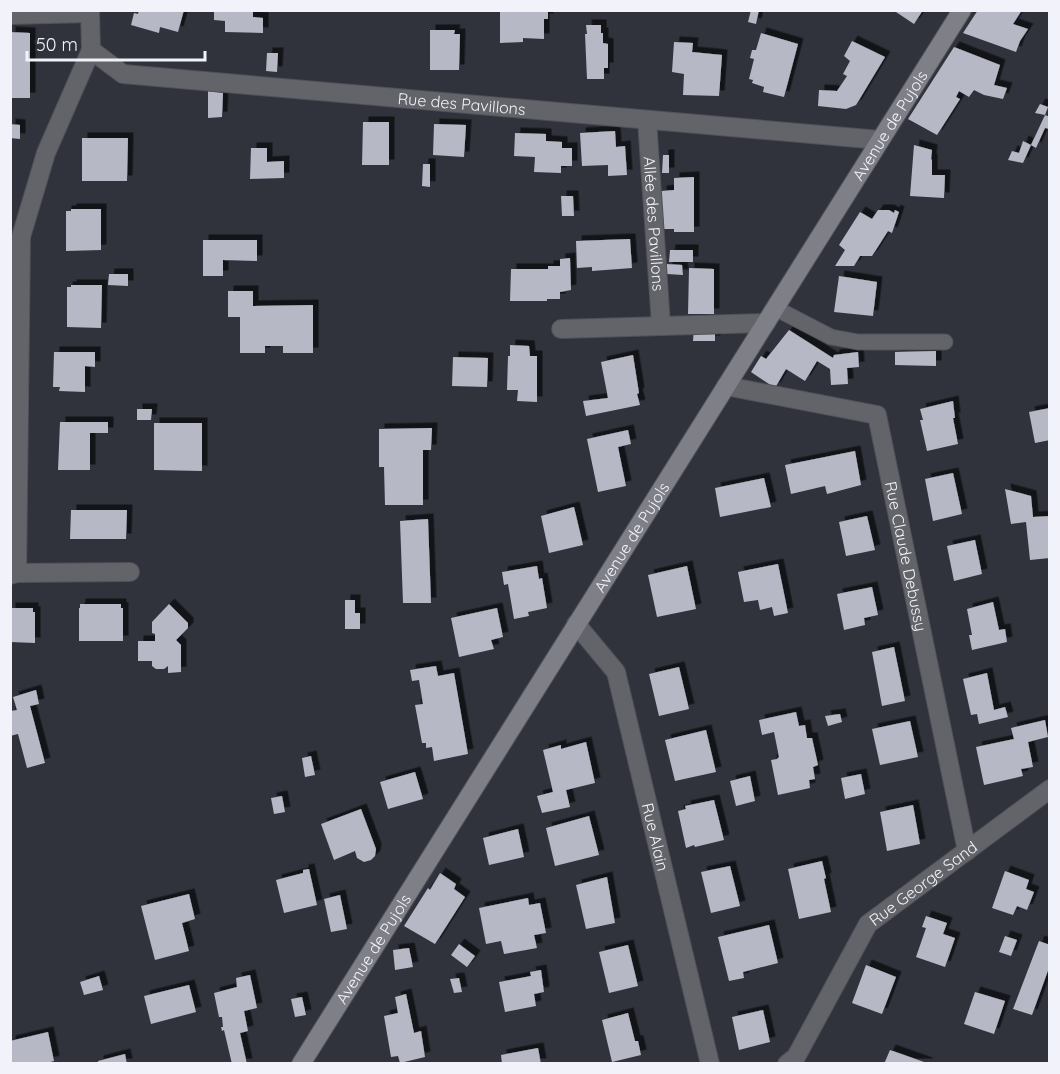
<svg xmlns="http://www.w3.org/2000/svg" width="1060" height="1074" font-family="Quicksand,sans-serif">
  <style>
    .building { fill: #b6b8c5; filter: url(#shadow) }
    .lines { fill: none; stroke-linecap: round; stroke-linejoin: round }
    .lane-casing { stroke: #4f515a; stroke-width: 17 }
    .street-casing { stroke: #4f515a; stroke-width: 20 }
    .secondary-casing { stroke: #4f515a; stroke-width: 20 }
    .lane { stroke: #636469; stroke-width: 15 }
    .street { stroke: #636469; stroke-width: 18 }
    .secondary { stroke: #7e7f87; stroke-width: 18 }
    .labels { text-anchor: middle; stroke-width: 6; stroke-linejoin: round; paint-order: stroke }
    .street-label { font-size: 16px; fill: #f2f3fa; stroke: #30323c }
  </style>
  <defs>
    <filter id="shadow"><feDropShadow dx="5.5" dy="-5.5" stdDeviation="0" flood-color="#0009"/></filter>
  </defs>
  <rect width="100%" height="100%" fill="#30323c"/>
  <path class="building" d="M139,10H184L178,32L160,27L159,33L131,25L134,13L138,14Z
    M214,10H253V17L263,18V33L225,32V21L214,20Z
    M500,10H548V19H544V39L523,38V42L500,43Z
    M751,10H759L756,24L748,22Z
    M893,10H923L914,24Z
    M978,10H1022L1013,24L1028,29L1020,41L1016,52L963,33Z
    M586,25H601V33H603V43L608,44V68H604V79H587L585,34H587Z
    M430,30H455L454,34H460L459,70H430Z
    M10,32L30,33V98H10Z
    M761,33L798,44L784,97L763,92L764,87L752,83L753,80L749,79L754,59L750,58L752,50H756Z
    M852,41L885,57L856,105L846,109L818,106L819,90L837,91L847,76L843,74L850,61L844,56Z
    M674,42L693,43L692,52L722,55L719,96L683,95L684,74L672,72Z
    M954,47L1000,65L994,85L1007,88L1003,99L984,95L974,90L969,97L959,91L956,97L960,99L937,135L908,119Z
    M267,53H278L277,72L266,71Z
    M208,91L223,93L222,117L208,118Z
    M1040,104L1048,107L1045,115L1035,113Z
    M1045,115L1050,117V129L1045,128L1036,148L1031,145L1023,163L1008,160L1012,151L1019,153L1023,141L1031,145Z
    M363,122H389V165H362Z
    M10,124L20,125V139L10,138Z
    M434,124L466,125L464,157L433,155Z
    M615,131L616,147L625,146L627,175L608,176V165L582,166L580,133Z
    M515,133L546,134V141L562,142V148H572V166H561V173L534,172L535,157L514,156Z
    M82,138H128L127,181H82Z
    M914,145L932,150L931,160L932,159V175H945L944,198L910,196Z
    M251,148H267V162L284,161V178L250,179Z
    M663,155H669V173H662Z
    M423,164H430V187L422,186Z
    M694,177V232H674V229H664L661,191L674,190V178Z
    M561,196H573L574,216H562Z
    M71,209H101V250L66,251V211H71Z
    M878,210H889L894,213L895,210L899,212L892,233L888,231L872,256H860L854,266H835L845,250L839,245L860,212L872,219Z
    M630,239L632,268L592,271V267L577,268L576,241Z
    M203,240H257V261L223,260V276H203Z
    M670,250H693V262H669Z
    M570,258L571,290L560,292V299H547V301H510L511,269H548V266H560V259Z
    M667,264L682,265L683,275L667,274Z
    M689,268L714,269V314H688Z
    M109,274H128V286L108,285Z
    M839,276L877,282L873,316L834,312Z
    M71,285H102L101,328L67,327V287H71Z
    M228,291H253V306L313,305V353H283V346H265V353H240V317H228Z
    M694,328L715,329V341H693Z
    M789,330L833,358L834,355L858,352L859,367L847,368L848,384L831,385L830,369L817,361L805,381L786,369L775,388L751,372L761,356L766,359Z
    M510,345L529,346L530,356H537V402L517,401L518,390H507L508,356H510Z
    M936,351V366L895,365V352Z
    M54,352H95V367L85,366V392L59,391L60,387H53Z
    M633,355L639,393L637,394L640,405L586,416L583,401L608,398L601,362Z
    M453,357L488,358L487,387L452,386Z
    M953,401L955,418H953L958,444L927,451L920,420H923L920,409Z
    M1050,408V440L1035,443L1029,412Z
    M137,409H152L151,420H137Z
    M60,422H108V433H90V470H58Z
    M154,423H202V471L154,470Z
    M432,428L431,450H423V505H385L384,467H379V429Z
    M628,430L631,444L618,447L626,486L598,492L587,439Z
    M855,451L861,485L827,494L825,486L791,494L785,465Z
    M953,473L962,514L933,521L925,479Z
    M764,478L771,507L720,517L715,488Z
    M1005,489L1031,496L1033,517L1050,516V558L1030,560L1026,522L1011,524Z
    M574,507L583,545L549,553L541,516Z
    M71,510H127L126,539H70Z
    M867,516L875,550L846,556L839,522Z
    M428,519L431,603H403L400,521Z
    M975,540L982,574L954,581L947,546Z
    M778,564L788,613L774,616L772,607L760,610L758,600L744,602L738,572Z
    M537,566L539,579L542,578L547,608L528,612L529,616L514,619L508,584L504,585L502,572Z
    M687,566L696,609L657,617L648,575Z
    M872,587L878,615L864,618L865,625L844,630L837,594Z
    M345,600H355V613H360V629H345Z
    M993,602L999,630L1005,629L1007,642L972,650L969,635H972L967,609Z
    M80,604H121V608H123V641H79V608H80Z
    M169,604L188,623V628L176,640L181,645V672L168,673V666L164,669H156L152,666V661H138V641H155V634L152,633V622Z
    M10,608H33V612H35V643L10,642Z
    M497,608L503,637L491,640L494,649L459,657L451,618Z
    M894,647L905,701L882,706L872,652Z
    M436,666L438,676L454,673L468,754L434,761L432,747L426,748V743H422L415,705L423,704L419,680L412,681L410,670Z
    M679,667L689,709L659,716L649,674Z
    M987,673L994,710L1005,707L1008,717L979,724L977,714L971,715L963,679Z
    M36,690L39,704L30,706L45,763L27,768L18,734L10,736V711L17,710L13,697Z
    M796,712L799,726L805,725L807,738H812L818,765L813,767L815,779L809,780L810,788L778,795L771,760L777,759L779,757L774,732L762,735L759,720Z
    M840,714L842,722L828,726L825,716Z
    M1045,720L1048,737L1028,742L1033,767L1021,769L1023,776L984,785L976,747L1014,739L1011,728Z
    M910,721L918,757L880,765L872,729Z
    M706,730L716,772L675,781L665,740Z
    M586,742L595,783L566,790L570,807L542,813L537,796L553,792L543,750L561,745V749Z
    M311,756L315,775L305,777L302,758Z
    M415,772L423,799L388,809L380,782Z
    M861,774L865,794L845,799L841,778Z
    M750,776L755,801L736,806L730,781Z
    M282,796L285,812L274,814L271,798Z
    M714,800L724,840L695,847L694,845L686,848L678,811L686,809L685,806Z
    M913,805L920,844L887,851L880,812Z
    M361,809L376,849L375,856L371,860L364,862L357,858L355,851L334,860L321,824Z
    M589,816L599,855L555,866L546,828Z
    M518,829L524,857L489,865L483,838Z
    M822,861L826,878L824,879L831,912L799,919L788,869Z
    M730,866L740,906L711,913L701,872Z
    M309,869L317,905L284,913L276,880L303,873V870Z
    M1005,871L1029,880L1026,889L1034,892L1027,910L1017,906L1013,915L992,908Z
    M440,873L456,884L454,889L465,897L435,944L404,926L428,888L430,890Z
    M607,877L615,923L586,929L576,885Z
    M189,894L195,919L182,923L189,951L155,960L141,906Z
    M340,895L347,929L331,932L324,899Z
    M528,898L529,905L540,903L546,933L534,935L537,948L504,954L501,941L486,944L479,908Z
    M926,916L947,923L943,934L955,938L945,967L916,957L926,928L922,927Z
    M769,925L778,963L743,972L744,978L729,981L718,937Z
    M1005,936L1017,940L1011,956L999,952Z
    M1039,941L1050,945V965L1032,1015L1013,1009Z
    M459,944L475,956L467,967L451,955Z
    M628,945L638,986L609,993L599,952Z
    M409,948L413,967L395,970L393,950Z
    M866,965L896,977L882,1014L852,1003Z
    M541,970L544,992L534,994L536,1006L505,1012L499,982L531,976L530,972Z
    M250,975L257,1008L244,1011L248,1031L240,1033L247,1064H232L224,1030L222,1031L221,1027H223L222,1017H219L214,993L237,987L236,978Z
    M99,976L103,990L84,995L80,982Z
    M459,978L462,992L454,993L450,979Z
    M189,985L196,1012L151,1024L144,996Z
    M975,992L1005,1001L994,1034L964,1024Z
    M406,994L414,1033L421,1031L425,1057L400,1063L398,1056L391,1057L384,1016L398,1013L395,997Z
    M302,997L306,1015L295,1017L291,999Z
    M763,1010L770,1042L739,1050L732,1017Z
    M628,1013L635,1041H638L641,1055L612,1062L602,1020Z
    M48,1032L54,1061L43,1064H10V1041Z
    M538,1048L541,1064H502L501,1055Z
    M890,1050L927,1063V1064H884Z
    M125,1054L127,1064H98V1061Z"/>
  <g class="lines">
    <defs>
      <path id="lane" d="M775,308L831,337L858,342H945"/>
      <g id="street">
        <path id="s1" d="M90,10L91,50L123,74L880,140"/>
        <path d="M10,15L90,13"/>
        <path id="s2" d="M647,120L661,325"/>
        <path d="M561,329L766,323"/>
        <path id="s3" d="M726,386L877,415L967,851"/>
        <path d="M17,573L21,237L46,153L91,50"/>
        <path d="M10,575L17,573L130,572"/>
        <path id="s4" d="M576,624L616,672L710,1064"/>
        <path id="s5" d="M787,1064L796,1057L868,924L1050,789"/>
      </g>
      <g id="secondary">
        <path id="s6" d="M301,1064L962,10"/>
      </g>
    </defs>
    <use href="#lane" class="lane-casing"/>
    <use href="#street" class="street-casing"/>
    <use href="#secondary" class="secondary-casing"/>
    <use href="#lane" class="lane"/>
    <use href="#street" class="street"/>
    <use href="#secondary" class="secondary"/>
  </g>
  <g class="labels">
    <g class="street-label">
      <text dy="6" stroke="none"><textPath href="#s1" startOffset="420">Rue des Pavillons</textPath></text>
      <text dy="6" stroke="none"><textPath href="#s6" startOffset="1108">Avenue de Pujols</textPath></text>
      <text dy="6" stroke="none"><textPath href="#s2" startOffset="104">Allée des Pavillons</textPath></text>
      <text dy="6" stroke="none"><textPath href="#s6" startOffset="622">Avenue de Pujols</textPath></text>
      <text dy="6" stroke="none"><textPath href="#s3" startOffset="298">Rue Claude Debussy</textPath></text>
      <text dy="6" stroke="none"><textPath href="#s4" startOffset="232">Rue Alain</textPath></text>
      <text dy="6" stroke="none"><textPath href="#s5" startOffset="231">Rue George Sand</textPath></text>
      <text dy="6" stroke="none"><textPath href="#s6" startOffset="136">Avenue de Pujols</textPath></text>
    </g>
  </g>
  <rect width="1060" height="1074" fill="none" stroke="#f2f3fa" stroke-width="24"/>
  <path d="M27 51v9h178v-9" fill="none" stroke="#f2f3fa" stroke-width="3"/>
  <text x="36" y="51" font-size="18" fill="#f2f3fa" stroke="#30323c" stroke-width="4.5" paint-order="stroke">50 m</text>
</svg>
